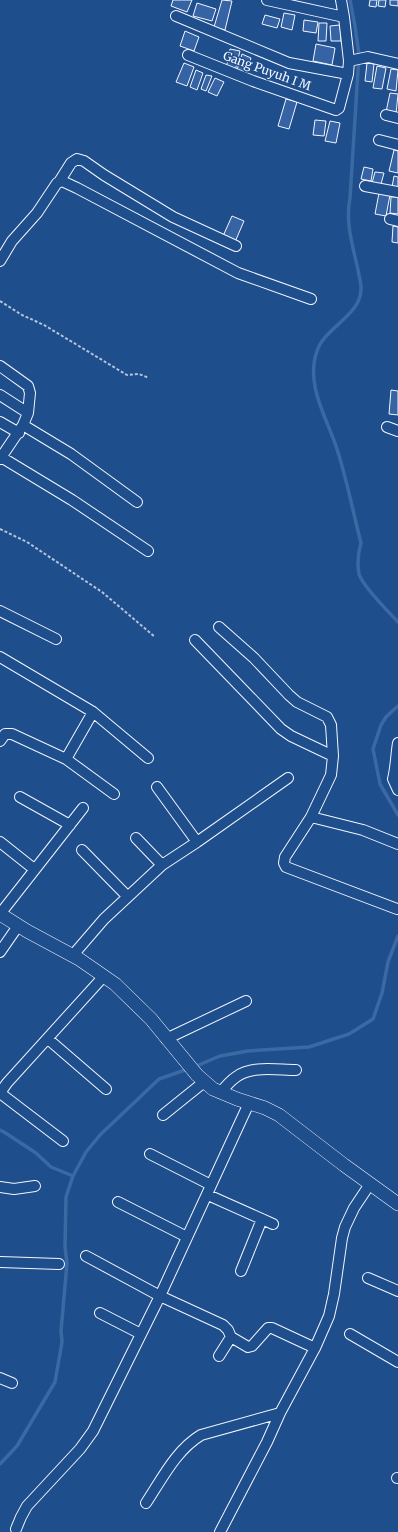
<svg xmlns="http://www.w3.org/2000/svg" width="398" height="1532" font-family="Merriweather,serif">
  <style>
    .lines { fill: none; stroke-linecap: round; stroke-linejoin: round }
    .stream { stroke: #3b69a3; stroke-width: 3.5 }
    .building { fill: #3563a3; stroke: #f2f6ff }
    .minor-casing { stroke: #f2f6ff; stroke-width: 12 }
    .tertiary-casing { stroke: #f2f6ff; stroke-width: 14 }
    .path { stroke: #b3c4dc; stroke-width: 2; stroke-dasharray: 3 2; stroke-linecap: butt }
    .minor { stroke: #1f4e8c; stroke-width: 10 }
    .tertiary { stroke: #1f4e8c; stroke-width: 13 }
    .labels { text-anchor: middle; stroke-width: 3; stroke-linejoin: round; paint-order: stroke }
    .street-label { font-size: 12px; fill: #f2f6ff; stroke: #1f4e8c }
  </style>
  <rect width="100%" height="100%" fill="#1f4e8c"/>
  <g class="lines">
    <path class="stream" d="M350,0L355,26L359,55L350,198C345,222 353,247 358,270C359,276 361,282 361,288C362,315 324,328 317,351C305,385 327,418 337,449C347,480 353,512 361,543C358,553 357,563 359,574C363,587 388,611 398,622
      M398,706L386,717L381,725L373,749L380,784L398,815
      M194,1067L220,1056L248,1051L309,1047L349,1034L373,1019L382,993L388,962L398,936
      M0,1130L4,1132L36,1153L51,1167L73,1176
      M0,1464L17,1446L55,1382L62,1342L61,1331L67,1263L65,1247L66,1197L73,1176L86,1152L100,1135L159,1079L188,1069"/>
  </g>
  <path class="building" d="M173,0H192L187,12L171,6Z
    M222,0L232,1L225,30L214,27Z
    M370,0H377L376,7L369,6Z
    M379,0H386L385,7L378,6Z
    M390,0H398V6L390,5Z
    M197,3L216,9L212,21L193,16Z
    M284,13L295,15L292,30L281,27Z
    M265,15L280,19L277,28L262,24Z
    M304,20L318,22L316,33L303,31Z
    M319,23H327L326,41H318Z
    M340,25L341,41H331L330,26Z
    M185,31L199,37L194,51L180,46Z
    M316,44L335,48L332,65L313,61Z
    M230,49L240,51L235,71L226,69Z
    M242,54L251,58L246,74L237,70Z
    M184,63L194,67L187,86L176,82Z
    M367,63L374,64L372,82L365,81Z
    M377,66L386,68L382,89L373,88Z
    M391,69L398,70L396,91L387,89Z
    M196,70L203,73L197,90L190,87Z
    M206,75L212,76L206,91L201,89Z
    M215,78L224,82L217,96L208,92Z
    M390,93L398,94L396,114L386,112Z
    M286,99L297,102L289,129L278,126Z
    M315,120L326,121L324,136L313,135Z
    M330,121L340,123L336,143L325,141Z
    M394,150L398,151V173L389,171Z
    M364,167L373,169L371,181L361,179Z
    M375,172L384,173L381,184L372,183Z
    M394,176L398,177V188L392,187Z
    M379,193L390,195L386,216L375,214Z
    M391,197H398V214L390,213Z
    M232,216L244,221L235,242L223,236Z
    M393,226L398,227V243L392,242Z
    M391,390L398,391V415L389,414Z"/>
  <g class="lines">
    <defs>
      <path id="minor" d="M267,0L344,17L349,61
        M341,0L344,17
        M176,16L289,63L348,74L349,61L368,57L398,64
        M188,55L253,81L336,110L339,108L348,74
        M386,115L398,118
        M379,140L398,145
        M59,182L71,163L77,159L84,161L104,175L173,217L236,246
        M365,186L398,192
        M390,219L398,221
        M0,261L12,241L37,213L57,183L62,181L77,188L238,273L311,299
        M0,366L28,386L30,393L28,413L23,425L0,459
        M0,395L28,413
        M0,422L19,433
        M23,425L71,454L137,502
        M387,427L398,431
        M1,457L72,500L148,551
        M0,611L56,639
        M219,627L254,658L289,695L297,702L327,717L331,725L333,756L331,775L311,817L285,857L284,863L286,867L397,909
        M195,640L281,729L291,736L333,756
        M0,657L93,712
        M0,741L5,734H12L66,759L93,712L148,758
        M398,743C396,755 396,767 393,779L398,790
        M66,759L114,794
        M157,787L197,842L162,865
        M20,797L70,825
        M311,817L363,830L398,844
        M0,842L34,869
        M197,842L288,778
        M82,850L127,896
        M0,914L83,808
        M0,952L18,926
        M73,955L104,919L162,865L136,838
        M48,1039L106,1089
        M166,1039L246,1001
        M0,1093L7,1083L104,976
        M0,1093L63,1141
        M220,1093C225,1087 230,1081 236,1077C252,1065 277,1070 296,1070
        M163,1115L204,1082
        M150,1154L211,1185
        M0,1187L14,1189L35,1186
        M208,1195L273,1224
        M118,1202L187,1237
        M86,1256L160,1296L223,1325L228,1330L231,1337
        M0,1262L59,1264
        M241,1271L262,1219
        M368,1278L398,1291
        M100,1313L141,1334
        M350,1334L398,1362
        M219,1356L231,1337L248,1347L252,1346L268,1328H272L315,1348
        M0,1378L12,1383
        M397,1478H398
        M146,1503C162,1479 176,1450 201,1435L280,1413
        M16,1529L21,1517L27,1506L80,1449L93,1431L160,1296L249,1103
        M220,1532L267,1442L280,1413L315,1348L329,1316L334,1294L342,1238L345,1227L354,1208L370,1184"/>
      <path id="tertiary" d="M0,914L27,931L79,959L115,984L151,1019L197,1075L213,1089L237,1099L265,1108L279,1115L344,1165L398,1204"/>
    </defs>
    <use href="#minor" class="minor-casing"/>
    <use href="#tertiary" class="tertiary-casing"/>
    <path class="path" d="M0,301L22,315L44,325L127,375L139,374L149,378
      M0,529L27,542L102,592L155,637"/>
    <use href="#minor" class="minor"/>
    <use href="#tertiary" class="tertiary"/>
  </g>
  <g class="labels">
    <g class="street-label">
      <text transform="translate(267 71) rotate(20)" y="4">Gang Puyuh I M</text>
    </g>
  </g>
</svg>
